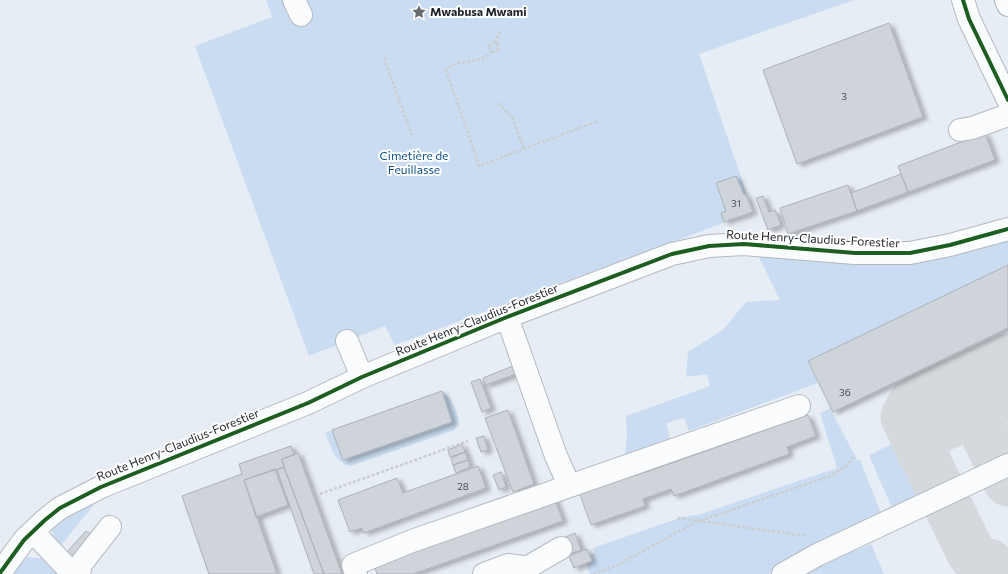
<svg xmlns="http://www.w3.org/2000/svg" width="1008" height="574" font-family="Commissioner,sans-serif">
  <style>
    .green { fill: #c9dcf1 }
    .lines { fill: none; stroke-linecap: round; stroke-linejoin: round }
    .taxiway { stroke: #d5d9de; stroke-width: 49 }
    .building { fill: #cfd4da; stroke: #acb1b7; filter: url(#shadow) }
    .minor-casing { stroke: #b4b9bf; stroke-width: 24 }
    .path { stroke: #cbcdcf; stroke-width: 2.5; stroke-dasharray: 3 2; stroke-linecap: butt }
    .minor { stroke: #fbfcfd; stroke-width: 22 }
    .cycleway-casing { stroke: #fff; stroke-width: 6 }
    .cycleway { stroke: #1b5e20; stroke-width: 4 }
    .labels { text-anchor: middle; stroke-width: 4; stroke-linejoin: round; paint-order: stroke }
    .number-label { font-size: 10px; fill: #4b4f54 }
    .poi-label { font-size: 12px; font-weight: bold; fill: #1f2328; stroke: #fff; text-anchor: start }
    .park-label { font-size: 12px; fill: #10508a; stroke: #fff }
    .street-label { font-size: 12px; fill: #1f2328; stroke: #fff }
  </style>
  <defs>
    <filter id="shadow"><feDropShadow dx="4.5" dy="2.5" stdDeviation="2" flood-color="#0004"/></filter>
  </defs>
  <rect width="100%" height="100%" fill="#e7edf4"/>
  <path class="green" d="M266,0H854L699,54L753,212L395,345L385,326L309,356L195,46L272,17Z
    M1008,241V265L808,362L818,383L689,431L684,418L666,423L670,438L625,455L627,438L626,416L710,386L707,374L686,377L688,352L723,330L746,302L780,300L758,255L909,262Z
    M442,391C452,398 458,412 459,424L454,430L351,466C334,463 331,447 325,432L332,430L343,460L452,422Z
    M830,408L857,460H860L882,516L786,563L768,574H590L586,563L592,561L590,555L595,553L593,548L682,517L698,515L837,468L820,413Z
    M900,440L925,495L892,508L869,455Z
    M101,496L57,550L51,526Z
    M871,544L884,574H807L837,558Z
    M27,557L50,559L63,574H11Z"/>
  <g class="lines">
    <path class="taxiway" d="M965,393L1008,482
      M920,450L927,434L963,417L980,422C977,406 997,401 1008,396
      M989,563L979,562L971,553L905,417L912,403L1008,358"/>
  </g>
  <path class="building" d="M889,23L923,117L797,164L763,70Z
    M985,133L995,160L908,192L898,166Z
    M901,174L908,192L857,211L851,193Z
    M736,176L744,195L746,194L753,212L724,222L721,213L726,211L716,183Z
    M848,185L857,211L788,234L780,208Z
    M763,196L769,212L775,210L781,225L768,230L756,198Z
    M1008,265V328L833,412L808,361Z
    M513,366L516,374L485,385L483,378Z
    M480,379L491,408L482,412L471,382Z
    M442,391L452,422L343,460L332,430Z
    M508,410L534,484L513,492L485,418Z
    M808,415L816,436L787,447L789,454L674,496L671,489L643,499L645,506L591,525L579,492L633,473L635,476Z
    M484,436L488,450L481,452L476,438Z
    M462,444L465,452L450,457L448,450Z
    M291,446L294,455L282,459L284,467L244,480L277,574H209L182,496L242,474L239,464Z
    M465,452L468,460L453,465L451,458Z
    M298,453L342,574H324L284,467L282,459Z
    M468,460L470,467L456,473L453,465Z
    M478,466L486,488L364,533L362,528L350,532L338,500L397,478L403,493Z
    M284,467L324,574H314L277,470Z
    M275,469L288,505L256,517L244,480Z
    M501,472L506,487L499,490L493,475Z
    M554,497L563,521L413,574H377L374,564Z
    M86,531L96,538L75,560L66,553Z
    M575,533L581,550L566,555L560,539Z
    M587,549L592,561L574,568L569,556Z"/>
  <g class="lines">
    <defs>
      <path id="minor" d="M294,0L301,15
        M963,0L969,19L1008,100
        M1006,0L1008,5
        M960,130L972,128L1008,115
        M507,317L556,456L569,485
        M347,341L362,377
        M33,532L73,574
        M0,573L24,540L45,520L60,508L101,487L308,403L362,377L507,317L672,254L709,246L744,244L855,253H910L950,245L1008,229
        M79,574L81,564L110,527
        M356,574L353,565L412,541L799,406
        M484,574L508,565L524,567L530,566L561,548
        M783,574L817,555L1008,465"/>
    </defs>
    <use href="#minor" class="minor-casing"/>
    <path class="path" d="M489.5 47a4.5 4.5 0 1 1 9 0a4.5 4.5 0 1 1-9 0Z
      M495,43L501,30
      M492,51C479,67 461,56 446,70L479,166L598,121
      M384,58L412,135
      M498,103L513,119L524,149
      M320,494L468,441
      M678,518L806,536
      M593,574L616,566L696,522L830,476L845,467L855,455"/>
    <use href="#minor" class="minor"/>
    <defs>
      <path id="cycleway" d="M963,0L969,19L1008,100
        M0,573L24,540L45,520L60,508L101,487L308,403L362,377L507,317L672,254L709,246L744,244L855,253H910L950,245L1008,229"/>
    </defs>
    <use href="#cycleway" class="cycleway-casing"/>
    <use href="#cycleway" class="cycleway"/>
  </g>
  <defs>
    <symbol id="sight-bare" viewBox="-9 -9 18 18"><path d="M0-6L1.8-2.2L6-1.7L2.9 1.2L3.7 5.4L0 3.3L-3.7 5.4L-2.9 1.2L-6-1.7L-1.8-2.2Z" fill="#656a6f" stroke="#fff" stroke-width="2.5" paint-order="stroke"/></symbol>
  </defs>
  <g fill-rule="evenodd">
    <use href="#sight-bare" x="409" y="2" width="20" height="20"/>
  </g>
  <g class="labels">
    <g class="number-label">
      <text x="844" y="100">3</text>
      <text x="736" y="207">31</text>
      <text x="845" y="396">36</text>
      <text x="463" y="490">28</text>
    </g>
    <g class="poi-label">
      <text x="430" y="16">Mwabusa Mwami</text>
    </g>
    <g class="park-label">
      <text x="414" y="160">Cimetière de<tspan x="414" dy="14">Feuillasse</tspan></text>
    </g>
    <g class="street-label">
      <text transform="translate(813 239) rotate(3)" y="4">Route Henry-Claudius-Forestier</text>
      <text transform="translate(477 320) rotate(-22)" y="4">Route Henry-Claudius-Forestier</text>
      <text transform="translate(178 445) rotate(-22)" y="4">Route Henry-Claudius-Forestier</text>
    </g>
  </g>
</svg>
